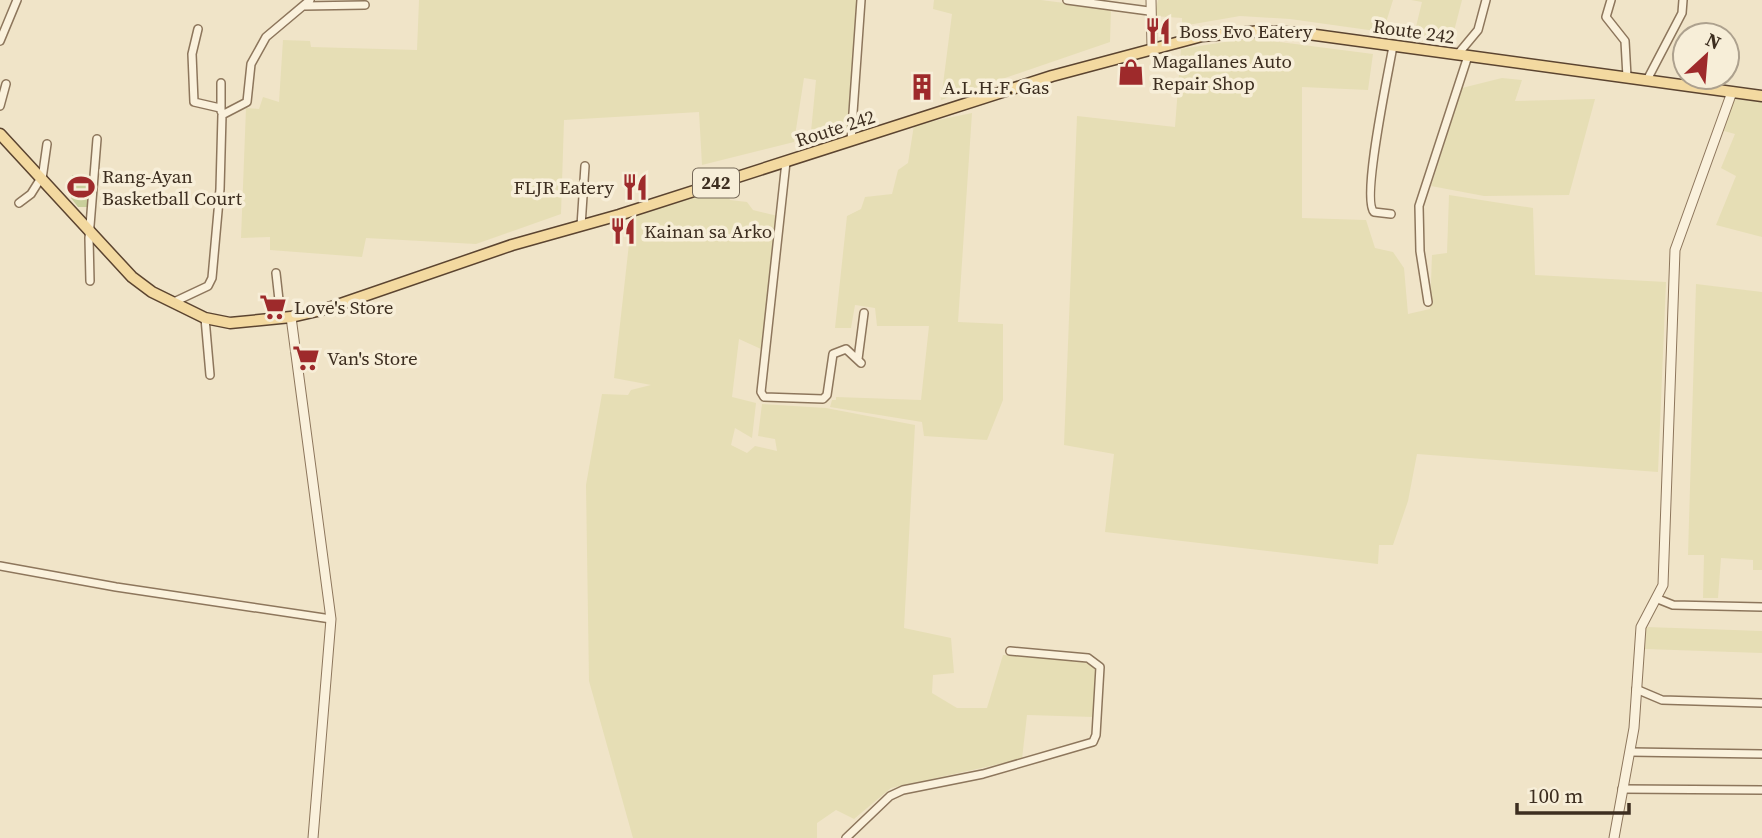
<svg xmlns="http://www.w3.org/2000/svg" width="1762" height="838" font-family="'Source Serif 4',serif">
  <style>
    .farmland { fill: #e6deb5 }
    .green { fill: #c9cf9b }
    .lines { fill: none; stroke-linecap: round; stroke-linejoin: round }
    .minor-casing { stroke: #8d765c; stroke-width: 10 }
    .tertiary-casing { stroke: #8d765c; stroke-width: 11 }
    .primary-casing { stroke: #5b4430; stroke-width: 13 }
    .minor { stroke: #faf1dc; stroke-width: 7 }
    .tertiary { stroke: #faf1dc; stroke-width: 9 }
    .primary { stroke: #f3d9a0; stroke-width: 10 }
    .labels { text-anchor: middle; stroke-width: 7; stroke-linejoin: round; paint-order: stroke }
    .shield { fill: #f7eed8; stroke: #756857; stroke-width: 2 }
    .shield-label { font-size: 18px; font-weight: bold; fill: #3d2e20 }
    .poi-label { font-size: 19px; fill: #3d2e20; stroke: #f7eed8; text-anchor: start }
    .street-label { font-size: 19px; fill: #3d2e20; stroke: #f7eed8 }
  </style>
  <rect width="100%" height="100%" fill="#f0e4c8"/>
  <path class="farmland" d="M419,0H857L847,129L810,142L816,80L804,78L794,142L702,165L699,112L564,120L561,214L476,244L366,238L362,257L270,250V237L241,238L246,108L259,109L263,97L279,102L283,40L310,41L311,47L417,50Z
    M934,0H1041L1111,9L1110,42L941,100L952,14L933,9Z
    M1158,0H1393L1383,32L1290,19L1240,16L1182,26V18L1154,16Z
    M1411,0H1462L1453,35L1448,36L1446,44L1413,39L1422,2Z
    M1249,38L1373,54L1368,90L1302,87V218L1366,220L1375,248L1393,252L1404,268L1408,314L1430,309L1432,255L1447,253L1449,195L1533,208L1535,275L1666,282L1658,472L1417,454L1408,501L1393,545H1379L1378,564L1105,532L1114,454L1064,445L1077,116L1175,127L1181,49Z
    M1502,78L1522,80L1515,101L1595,99L1569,195L1484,196L1431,186L1462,88Z
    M1733,99L1762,102V237L1716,225L1736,176L1721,168L1735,134L1724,131Z
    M972,113L958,322L1003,324V400L987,440L924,436L922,422L830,407L832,400H836V397L921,400L929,326H877L875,308L855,305L851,328H835L847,216L861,209L865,197L892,194L898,170L908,163L914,125Z
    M726,187L730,200L747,202L753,210L778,216L761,349L739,339L732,397L756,403L752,438L735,428L731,445L747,453L755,446L777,451L775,439L758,436L762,404L826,408L915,425L904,628L951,638L954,673L933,675L932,693L957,708H987L1003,655L1096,660L1094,717L1027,715L1022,759L891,788L854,819L836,810L817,823V838H633L589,681L586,485L602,394L628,395L631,390L651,385L614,378L632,217Z
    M1696,284L1762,292V570H1753V560L1721,558L1718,598H1703L1704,555H1688Z
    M1646,627L1762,631V653L1645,649Z"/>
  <path class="green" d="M72,175L92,176L90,207H78L71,198Z"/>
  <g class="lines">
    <defs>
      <path id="minor" d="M1067,0L1149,11
        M1611,0L1606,17L1625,41L1627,77
        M304,6L365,5
        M198,29L192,54L194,102L220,108
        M0,41L17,0
        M1458,54L1478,30L1486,0
        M1647,80L1682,13L1683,0
        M0,106L6,84
        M221,111V83
        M851,141L861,0
        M786,162L761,392L764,397L823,399L827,395L833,354L846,349L861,363
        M42,179L47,144
        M19,203L31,194L41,178
        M1391,214L1374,212C1361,200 1389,70 1393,46
        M581,226L585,166
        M276,273L281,318
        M90,281L89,238L97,139
        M174,302L208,286L212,278L220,189L222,115L247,102L251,64L266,37L310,0
        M1428,302L1420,251L1419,206L1468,56
        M205,318L210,375
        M858,359L864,313
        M0,566L116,587L331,619
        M1658,599L1673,605L1762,607
        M1636,689L1662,700L1762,703
        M1630,752L1762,754
        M1622,789L1762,790
        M846,838L890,796L903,790L983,774L1093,742L1096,735L1100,667L1088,658L1010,651"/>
      <path id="tertiary" d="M1151,0L1152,48
        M291,317L331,619L313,838
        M1614,838L1634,728L1641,627L1663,585L1675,250L1732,92"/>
      <path id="primary" d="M0,134L132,277L152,292L205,318L230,323L291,317L326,309L512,245L619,215L1052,76L1202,36L1262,31L1301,33L1762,96"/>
    </defs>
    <use href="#minor" class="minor-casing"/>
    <use href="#tertiary" class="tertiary-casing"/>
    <use href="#primary" class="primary-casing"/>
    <use href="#minor" class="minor"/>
    <use href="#tertiary" class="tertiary"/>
    <use href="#primary" class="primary"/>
  </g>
  <defs>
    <symbol id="restaurant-bare" viewBox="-9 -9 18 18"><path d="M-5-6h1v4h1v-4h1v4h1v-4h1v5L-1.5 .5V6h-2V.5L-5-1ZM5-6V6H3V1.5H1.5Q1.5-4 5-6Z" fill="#9e2a2b" stroke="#f7eed8" stroke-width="2.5" paint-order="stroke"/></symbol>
    <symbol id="shop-bare" viewBox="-9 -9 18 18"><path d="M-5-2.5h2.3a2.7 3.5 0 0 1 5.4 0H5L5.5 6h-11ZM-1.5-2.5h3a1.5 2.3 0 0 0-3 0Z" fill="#9e2a2b" stroke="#f7eed8" stroke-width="2.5" paint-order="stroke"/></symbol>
    <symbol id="building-bare" viewBox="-9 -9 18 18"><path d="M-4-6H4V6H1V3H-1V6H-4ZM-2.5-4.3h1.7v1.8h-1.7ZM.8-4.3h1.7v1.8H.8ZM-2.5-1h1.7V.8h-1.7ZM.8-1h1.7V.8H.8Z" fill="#9e2a2b" stroke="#f7eed8" stroke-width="2.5" paint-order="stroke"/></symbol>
    <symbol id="stadium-bare" viewBox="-9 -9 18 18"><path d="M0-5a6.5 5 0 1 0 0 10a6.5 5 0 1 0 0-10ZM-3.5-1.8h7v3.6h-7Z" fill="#9e2a2b" stroke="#f7eed8" stroke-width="2.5" paint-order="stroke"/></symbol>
    <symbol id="supermarket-bare" viewBox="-9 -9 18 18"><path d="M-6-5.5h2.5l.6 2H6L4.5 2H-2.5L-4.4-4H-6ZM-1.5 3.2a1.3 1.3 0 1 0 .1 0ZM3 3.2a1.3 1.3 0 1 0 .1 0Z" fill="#9e2a2b" stroke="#f7eed8" stroke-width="2.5" paint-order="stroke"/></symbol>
  </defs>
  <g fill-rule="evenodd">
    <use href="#restaurant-bare" x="1139" y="12" width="38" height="38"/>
    <use href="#shop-bare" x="1112" y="53" width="38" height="38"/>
    <use href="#building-bare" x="903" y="68" width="38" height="38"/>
    <use href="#stadium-bare" x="62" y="168" width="38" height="38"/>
    <use href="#restaurant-bare" x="616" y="168" width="38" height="38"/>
    <use href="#restaurant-bare" x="604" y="212" width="38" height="38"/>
    <use href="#supermarket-bare" x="254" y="288" width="38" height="38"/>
    <use href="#supermarket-bare" x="287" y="339" width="38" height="38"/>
  </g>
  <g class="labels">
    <rect class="shield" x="693" y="168.5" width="46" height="29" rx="5"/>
    <g class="shield-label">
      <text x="716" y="189">242</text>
    </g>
    <g class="poi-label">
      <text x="1179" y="38">Boss Evo Eatery</text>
      <text x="1152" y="68">Magallanes Auto<tspan x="1152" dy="22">Repair Shop</tspan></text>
      <text x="943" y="94">A.L.H.F. Gas</text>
      <text x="102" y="183">Rang-Ayan<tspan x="102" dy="22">Basketball Court</tspan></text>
      <text x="614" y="194" text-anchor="end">FLJR Eatery</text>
      <text x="644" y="238">Kainan sa Arko</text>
      <text x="294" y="314">Love's Store</text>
      <text x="327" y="365">Van's Store</text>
    </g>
    <g class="street-label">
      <text transform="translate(1414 31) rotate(8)" y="7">Route 242</text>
      <text transform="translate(835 128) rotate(-18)" y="7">Route 242</text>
    </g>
  </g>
  <g transform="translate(1706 56) rotate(26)"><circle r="33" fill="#f7eed8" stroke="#ada18e" stroke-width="2"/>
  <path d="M0-5L12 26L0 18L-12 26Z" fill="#9e2a2b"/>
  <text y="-10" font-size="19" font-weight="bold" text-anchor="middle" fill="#3d2e20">N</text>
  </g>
  <path d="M1517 803v10h112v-10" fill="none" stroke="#3d2e20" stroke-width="3.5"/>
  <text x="1528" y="803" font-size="21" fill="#3d2e20" stroke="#f7eed8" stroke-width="5" paint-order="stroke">100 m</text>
</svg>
